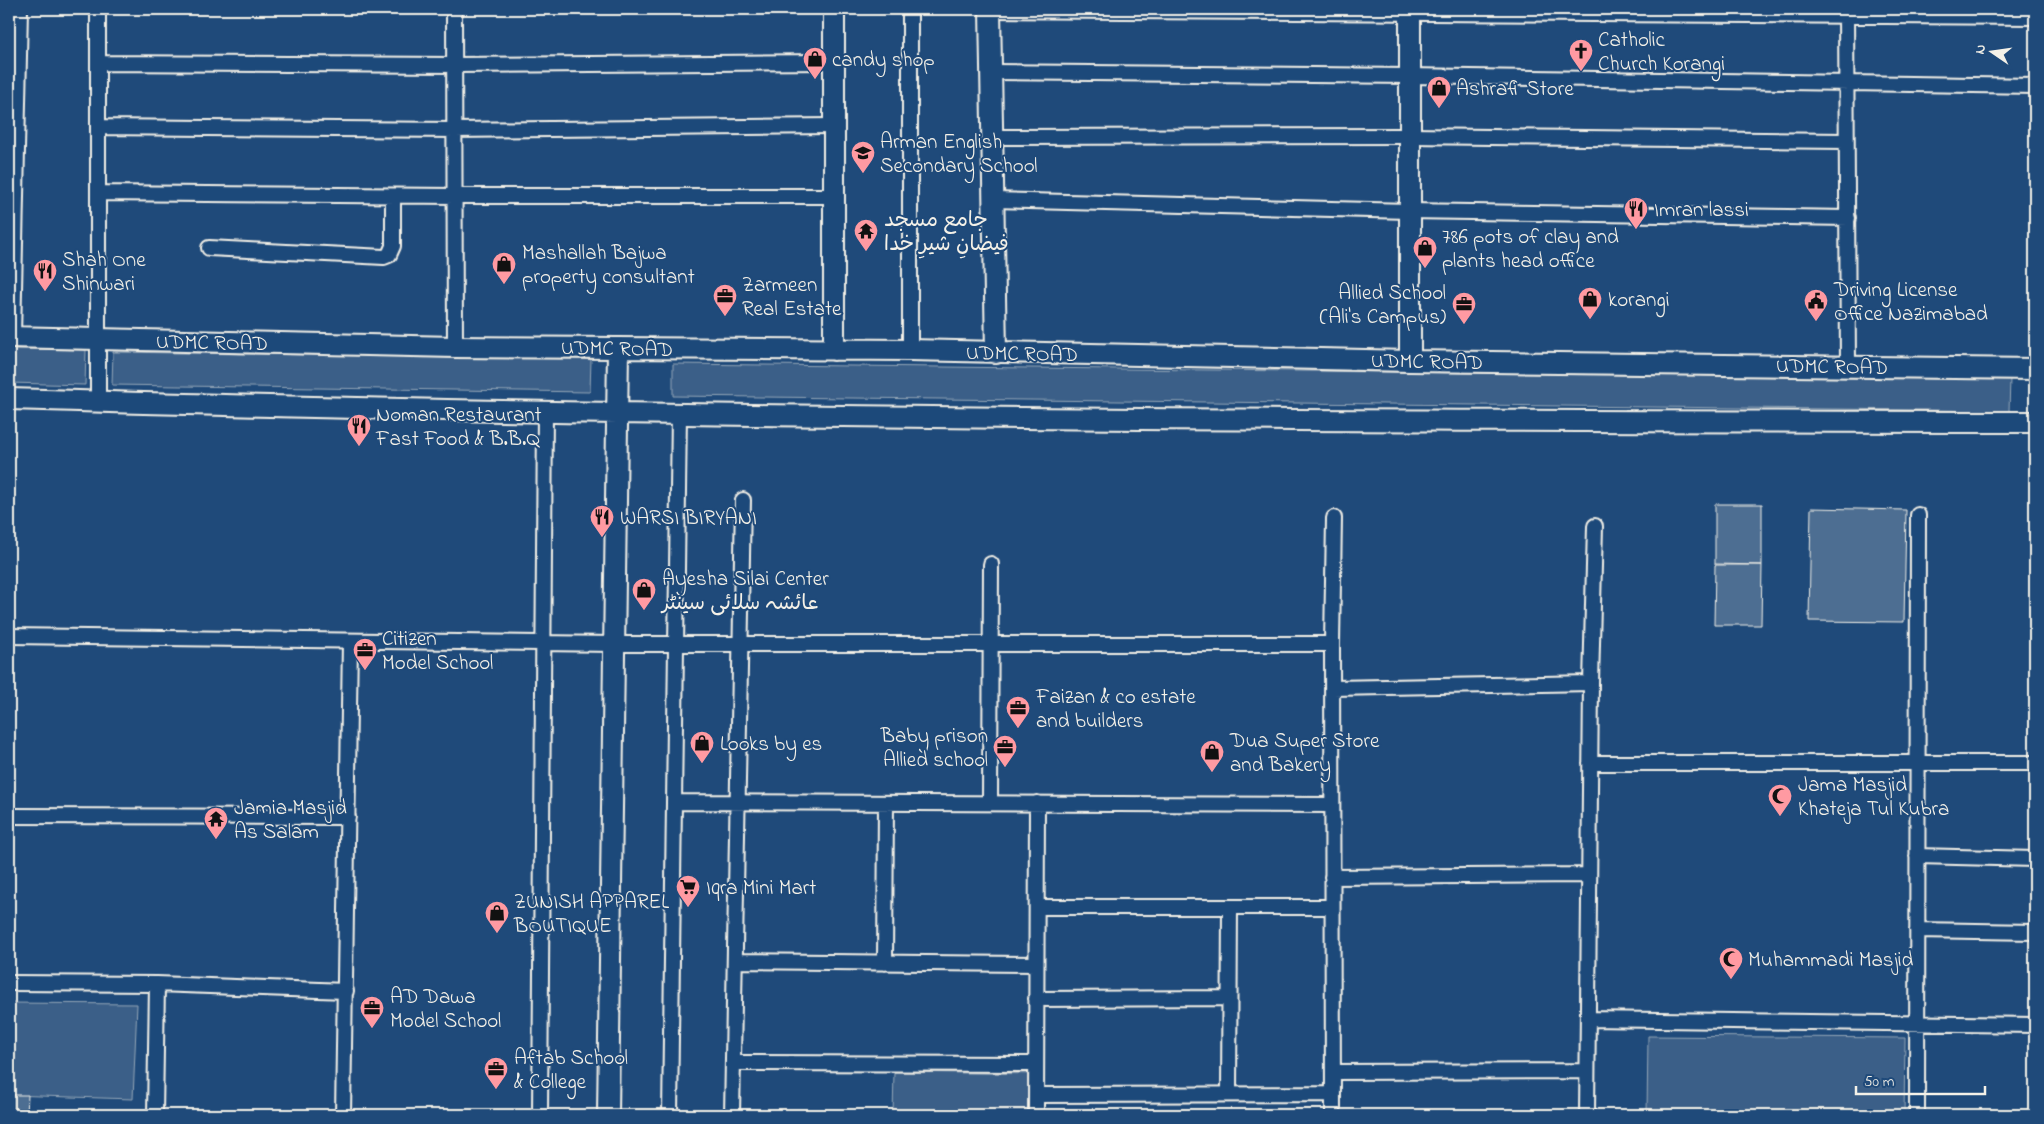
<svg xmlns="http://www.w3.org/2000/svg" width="2044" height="1124" font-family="'Indie Flower','Playpen Sans Arabic',sans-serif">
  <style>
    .green { fill: #3a5f88; stroke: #97a8b8 }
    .building { fill: #4d6e92; stroke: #f4f1e8 }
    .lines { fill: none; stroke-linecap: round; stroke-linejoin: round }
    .street-casing { stroke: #f4f1e8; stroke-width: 18 }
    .secondary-casing { stroke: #f4f1e8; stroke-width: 24 }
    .street { stroke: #1f4a7a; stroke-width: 14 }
    .secondary { stroke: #1f4a7a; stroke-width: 20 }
    .labels { text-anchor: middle; stroke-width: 4; stroke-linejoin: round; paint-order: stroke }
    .poi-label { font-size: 21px; fill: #f4f1e8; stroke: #1f4a7a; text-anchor: start }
    .street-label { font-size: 21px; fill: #f4f1e8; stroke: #1f4a7a }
  </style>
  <rect width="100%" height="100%" fill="#1f4a7a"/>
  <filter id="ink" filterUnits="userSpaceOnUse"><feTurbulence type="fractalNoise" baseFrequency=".02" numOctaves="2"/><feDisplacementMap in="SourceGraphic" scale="10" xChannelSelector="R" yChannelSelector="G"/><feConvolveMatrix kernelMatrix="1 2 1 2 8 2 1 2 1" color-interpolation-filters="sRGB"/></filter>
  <g filter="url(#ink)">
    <path class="green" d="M9,349L86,350L85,385L9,383Z
      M113,352L591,359L590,392L112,385Z
      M673,364L2010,379L2009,411L673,396Z
      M9,1003L137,1004L133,1099L9,1095Z
      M1648,1036L1905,1038L1904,1115H1647Z
      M894,1072L1040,1074L1039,1115H893Z"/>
    <path class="building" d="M1715,504H1762V565L1715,564Z
      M1811,508L1906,510L1904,622L1809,621Z
      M1715,565H1762L1761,625H1714Z
      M9,1095H28L27,1115H9Z"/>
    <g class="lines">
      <defs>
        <path id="street" d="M454,9L455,347
          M1846,9L1848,366
          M990,10L2035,17
          M98,63L455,65L834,62
          M991,72L1409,76L2035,86
          M98,127L455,130L834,126
          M992,137L1409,136L1846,141
          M98,193L455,196H833
          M993,200L1409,211L1848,218
          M209,248L384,257L389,255L393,246V196
          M910,350V9
          M98,401V9
          M9,636L614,644H1332
          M1333,688L1591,683
          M1590,763H2035
          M674,802L1332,805
          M990,803L991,564
          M9,816L348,817
          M1917,856L2035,859
          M1332,877L1589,875
          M1037,907H1230
          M1917,930L2035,932
          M735,961L1036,964
          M885,963L886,803
          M9,983L157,984L346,991
          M1036,999L1229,998
          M1588,1019L2035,1025
          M733,1063L1036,1064
          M1333,1072L1587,1071
          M1229,1094L1230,907H1332
          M1036,1095L1333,1094
          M155,1115L157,984
          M343,1115L350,641
          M540,1115L545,411
          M670,1115L679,413
          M732,1115L743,500
          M1036,1115L1037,803
          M1333,1115L1332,644L1334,518
          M1587,1115L1591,683L1595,526
          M1917,1115L1918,515"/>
        <path id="secondary" d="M990,9L996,353
          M1410,9V361
          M9,337L455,347L910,350L1410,361L2035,369
          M10,337L17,9
          M834,350V9
          M9,399C684,420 1360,421 2035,422
          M608,1115L618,348"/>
      </defs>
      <use href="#street" class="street-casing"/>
      <use href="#secondary" class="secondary-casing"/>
      <use href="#street" class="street"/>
      <use href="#secondary" class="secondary"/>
    </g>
  </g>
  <defs>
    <symbol id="church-pin" viewBox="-11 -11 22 30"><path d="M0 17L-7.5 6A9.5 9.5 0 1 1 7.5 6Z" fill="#ff9aa2" stroke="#1f4a7a"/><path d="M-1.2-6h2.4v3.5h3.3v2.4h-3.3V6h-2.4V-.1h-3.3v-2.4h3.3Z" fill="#111"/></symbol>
    <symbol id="shop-pin" viewBox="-11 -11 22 30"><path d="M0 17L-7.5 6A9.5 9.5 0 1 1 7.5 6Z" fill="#ff9aa2" stroke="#1f4a7a"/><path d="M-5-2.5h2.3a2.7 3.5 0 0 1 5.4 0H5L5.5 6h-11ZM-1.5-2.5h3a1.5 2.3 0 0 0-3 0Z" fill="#111"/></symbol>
    <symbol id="school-pin" viewBox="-11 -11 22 30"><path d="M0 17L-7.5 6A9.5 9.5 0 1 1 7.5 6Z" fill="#ff9aa2" stroke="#1f4a7a"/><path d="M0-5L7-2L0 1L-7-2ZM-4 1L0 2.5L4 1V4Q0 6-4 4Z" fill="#111"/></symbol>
    <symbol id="restaurant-pin" viewBox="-11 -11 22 30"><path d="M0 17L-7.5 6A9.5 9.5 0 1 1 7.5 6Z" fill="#ff9aa2" stroke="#1f4a7a"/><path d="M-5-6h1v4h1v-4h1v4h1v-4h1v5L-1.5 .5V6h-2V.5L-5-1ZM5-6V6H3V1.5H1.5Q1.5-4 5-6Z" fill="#111"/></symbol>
    <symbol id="temple-pin" viewBox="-11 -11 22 30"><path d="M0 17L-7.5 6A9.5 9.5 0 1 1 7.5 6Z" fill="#ff9aa2" stroke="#1f4a7a"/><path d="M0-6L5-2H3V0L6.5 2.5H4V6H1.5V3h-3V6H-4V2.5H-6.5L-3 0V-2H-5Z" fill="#111"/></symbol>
    <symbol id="office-pin" viewBox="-11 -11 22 30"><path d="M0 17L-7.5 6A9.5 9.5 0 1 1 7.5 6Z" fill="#ff9aa2" stroke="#1f4a7a"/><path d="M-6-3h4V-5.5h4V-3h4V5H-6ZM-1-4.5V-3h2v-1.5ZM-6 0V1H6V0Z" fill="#111"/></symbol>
    <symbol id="civic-pin" viewBox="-11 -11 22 30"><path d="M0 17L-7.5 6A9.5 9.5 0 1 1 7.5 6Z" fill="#ff9aa2" stroke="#1f4a7a"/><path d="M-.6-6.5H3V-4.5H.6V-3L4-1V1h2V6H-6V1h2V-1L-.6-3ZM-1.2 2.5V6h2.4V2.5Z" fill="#111"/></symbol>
    <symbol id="mosque-pin" viewBox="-11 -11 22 30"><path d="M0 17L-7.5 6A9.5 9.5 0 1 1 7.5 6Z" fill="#ff9aa2" stroke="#1f4a7a"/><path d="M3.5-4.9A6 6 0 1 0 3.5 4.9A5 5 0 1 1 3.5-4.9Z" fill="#111"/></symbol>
    <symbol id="supermarket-pin" viewBox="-11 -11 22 30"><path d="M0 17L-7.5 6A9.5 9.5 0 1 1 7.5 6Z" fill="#ff9aa2" stroke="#1f4a7a"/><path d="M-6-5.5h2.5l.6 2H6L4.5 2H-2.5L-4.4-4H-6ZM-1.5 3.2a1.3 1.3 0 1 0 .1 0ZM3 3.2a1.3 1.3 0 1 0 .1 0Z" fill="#111"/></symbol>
  </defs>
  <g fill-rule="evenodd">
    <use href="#church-pin" x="1567" y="37" width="28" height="38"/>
    <use href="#shop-pin" x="801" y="45" width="28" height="38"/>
    <use href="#shop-pin" x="1425" y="74" width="28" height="38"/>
    <use href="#school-pin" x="849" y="139" width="28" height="38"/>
    <use href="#restaurant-pin" x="1622" y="195" width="28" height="38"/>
    <use href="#temple-pin" x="852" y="217" width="28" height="38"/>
    <use href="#shop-pin" x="1411" y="234" width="28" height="38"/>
    <use href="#shop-pin" x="490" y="250" width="28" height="38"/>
    <use href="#restaurant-pin" x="31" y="257" width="28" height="38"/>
    <use href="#office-pin" x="711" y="282" width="28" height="38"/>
    <use href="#shop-pin" x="1576" y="285" width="28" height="38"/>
    <use href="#civic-pin" x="1802" y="287" width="28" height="38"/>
    <use href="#office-pin" x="1450" y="290" width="28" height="38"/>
    <use href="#restaurant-pin" x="345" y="412" width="28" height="38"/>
    <use href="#restaurant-pin" x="588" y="503" width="28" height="38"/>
    <use href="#shop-pin" x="630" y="576" width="28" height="38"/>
    <use href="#office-pin" x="351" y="636" width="28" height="38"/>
    <use href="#office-pin" x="1004" y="694" width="28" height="38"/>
    <use href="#shop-pin" x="688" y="729" width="28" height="38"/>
    <use href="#office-pin" x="991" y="733" width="28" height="38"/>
    <use href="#shop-pin" x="1198" y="738" width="28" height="38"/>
    <use href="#mosque-pin" x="1766" y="782" width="28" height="38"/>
    <use href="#temple-pin" x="202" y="805" width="28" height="38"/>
    <use href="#supermarket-pin" x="674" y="873" width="28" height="38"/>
    <use href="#shop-pin" x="483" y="899" width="28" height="38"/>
    <use href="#mosque-pin" x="1717" y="945" width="28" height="38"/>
    <use href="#office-pin" x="358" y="994" width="28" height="38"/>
    <use href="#office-pin" x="482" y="1055" width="28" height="38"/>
  </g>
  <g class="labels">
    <g class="poi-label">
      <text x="1598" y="46">Catholic<tspan x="1598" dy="24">Church Korangi</tspan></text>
      <text x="832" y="66">candy shop</text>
      <text x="1456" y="95">Ashrafi Store</text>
      <text x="880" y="148">Arman English<tspan x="880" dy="24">Secondary School</tspan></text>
      <text x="1654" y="216">Imran lassi</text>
      <text x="884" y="226">جامع مسجد<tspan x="884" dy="24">فیضانِ شیرِ خدا</tspan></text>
      <text x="1442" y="243">786 pots of clay and<tspan x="1442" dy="24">plants head office</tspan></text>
      <text x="522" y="259">Mashallah Bajwa<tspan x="522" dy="24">property consultant</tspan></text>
      <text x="62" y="266">Shah One<tspan x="62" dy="24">Shinwari</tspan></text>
      <text x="742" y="291">Zarmeen<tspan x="742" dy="24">Real Estate</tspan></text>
      <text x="1834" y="296">Driving License<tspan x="1834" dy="24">Office Nazimabad</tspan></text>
      <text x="1446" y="299" text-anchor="end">Allied School<tspan x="1446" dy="24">(Ali's Campus)</tspan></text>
      <text x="1608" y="306">korangi</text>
      <text x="376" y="421">Noman Restaurant<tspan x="376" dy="24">Fast Food &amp; B.B.Q</tspan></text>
      <text x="620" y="524">WARSI BIRYANI</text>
      <text x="662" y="585">Ayesha Silai Center<tspan x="662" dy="24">عائشہ سلائی سینٹر</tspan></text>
      <text x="382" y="645">Citizen<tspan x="382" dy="24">Model School</tspan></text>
      <text x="1036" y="703">Faizan &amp; co estate<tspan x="1036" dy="24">and builders</tspan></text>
      <text x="988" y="742" text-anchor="end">Baby prison<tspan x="988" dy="24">Allied school</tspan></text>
      <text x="1230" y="747">Dua Super Store<tspan x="1230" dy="24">and Bakery</tspan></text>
      <text x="720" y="750">Looks by es</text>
      <text x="1798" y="791">Jama Masjid<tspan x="1798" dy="24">Khateja Tul Kubra</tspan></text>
      <text x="234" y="814">Jamia Masjid<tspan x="234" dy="24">As Salam</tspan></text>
      <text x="706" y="894">Iqra Mini Mart</text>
      <text x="514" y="908">ZUNISH APPAREL<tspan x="514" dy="24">BOUTIQUE</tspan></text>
      <text x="1748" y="966">Muhammadi Masjid</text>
      <text x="390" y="1003">AD Dawa<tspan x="390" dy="24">Model School</tspan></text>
      <text x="514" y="1064">Aftab School<tspan x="514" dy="24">&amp; College</tspan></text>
    </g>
    <g class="street-label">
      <text transform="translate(212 342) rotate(1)" y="7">UDMC ROAD</text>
      <text transform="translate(617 348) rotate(1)" y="7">UDMC ROAD</text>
      <text transform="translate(1022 353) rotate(1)" y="7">UDMC ROAD</text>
      <text transform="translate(1427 361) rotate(1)" y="7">UDMC ROAD</text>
      <text transform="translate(1832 366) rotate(1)" y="7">UDMC ROAD</text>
    </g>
  </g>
  <rect width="2044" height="1124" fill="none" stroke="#1f4a7a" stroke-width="30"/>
  <rect x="15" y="15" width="2014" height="1094" fill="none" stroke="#f4f1e8" stroke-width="2" filter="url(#ink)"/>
  <g transform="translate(1992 52) rotate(283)" stroke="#1f4a7a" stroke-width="4" paint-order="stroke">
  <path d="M0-4L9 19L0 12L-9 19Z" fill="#f4f1e8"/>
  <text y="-8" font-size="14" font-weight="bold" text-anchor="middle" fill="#f4f1e8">N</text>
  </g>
  <path d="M1856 1086v8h129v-8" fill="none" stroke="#f4f1e8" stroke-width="2.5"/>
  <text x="1864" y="1086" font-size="15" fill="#f4f1e8" stroke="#1f4a7a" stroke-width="4" paint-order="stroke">50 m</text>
</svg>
